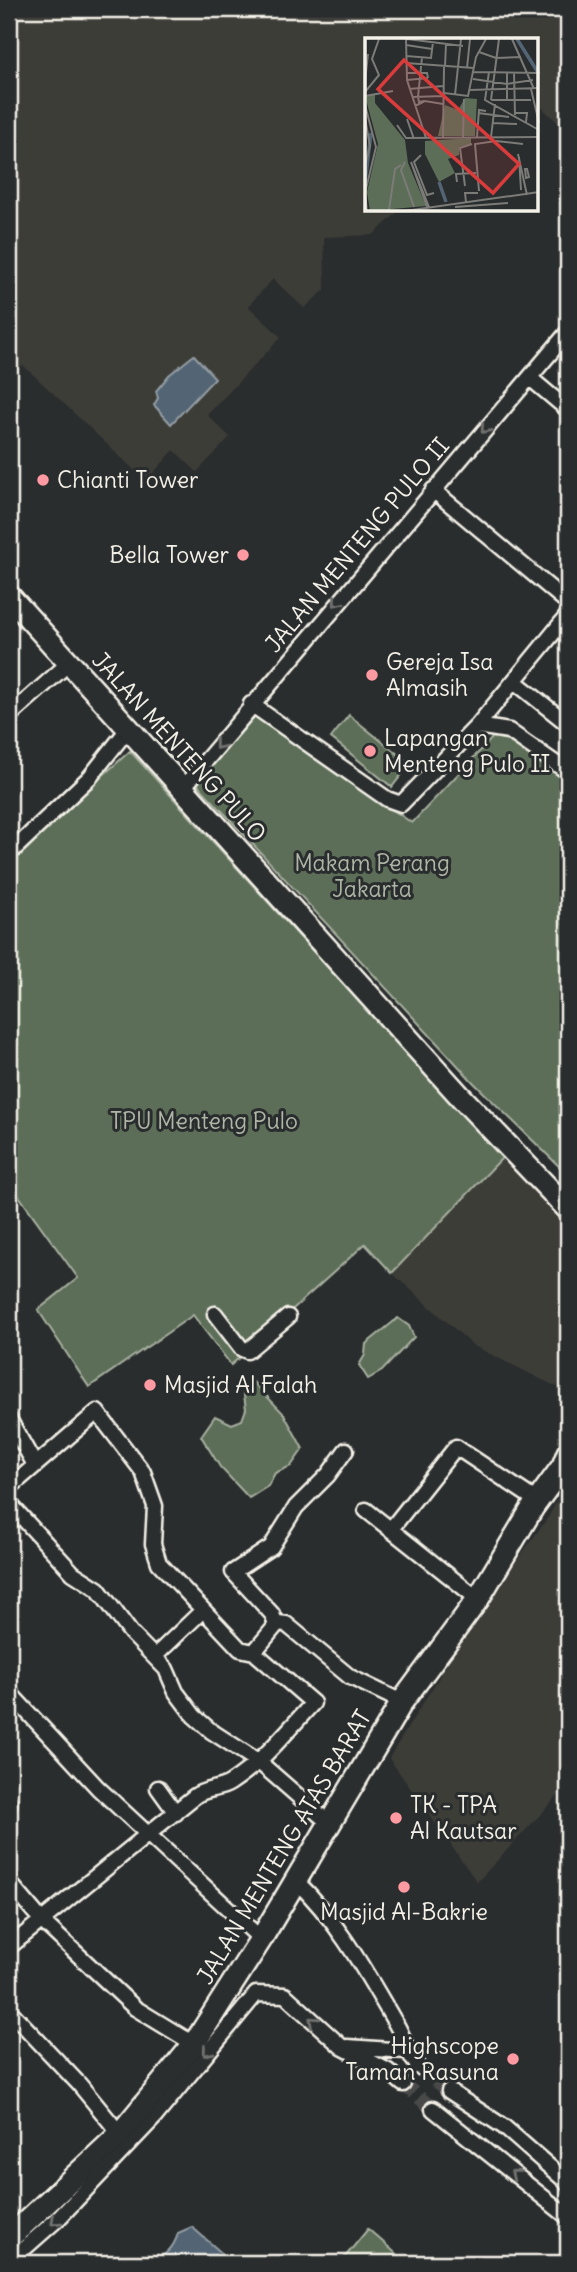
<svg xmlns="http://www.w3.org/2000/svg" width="577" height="2272" font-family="Delius,sans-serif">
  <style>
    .built { fill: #3e3d39 }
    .green { fill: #5c6e58; stroke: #a8b0a0; stroke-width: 2 }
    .water { fill: #536575; stroke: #939da3; stroke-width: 2 }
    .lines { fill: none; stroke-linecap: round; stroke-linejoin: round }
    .street-tunnel { stroke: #484a4a; stroke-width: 14; stroke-dasharray: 14 7; stroke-linecap: butt }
    .street-casing { stroke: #f4f1e8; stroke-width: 19 }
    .secondary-casing { stroke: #f4f1e8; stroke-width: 26 }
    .street { stroke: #2a2d2e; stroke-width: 14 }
    .secondary { stroke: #2a2d2e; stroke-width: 21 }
    .oneway { stroke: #71726f }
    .poi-dot { fill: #ff9aa2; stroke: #2a2d2e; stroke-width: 2.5 }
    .labels { text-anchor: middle; stroke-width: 6; stroke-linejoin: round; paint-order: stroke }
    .poi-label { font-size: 23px; fill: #f4f1e8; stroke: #2a2d2e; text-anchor: start }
    .street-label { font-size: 23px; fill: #f4f1e8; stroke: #2a2d2e }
    .park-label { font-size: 23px; fill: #b0b6a7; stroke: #2a2d2e }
    .inset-river { fill: none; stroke: #536575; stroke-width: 3.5 }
    .inset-road { fill: none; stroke: #7b7b78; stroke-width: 2 }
    .view { fill: #d93c3b; fill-opacity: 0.15; stroke: #d93c3b; stroke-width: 3.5 }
    .inset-edge { fill: none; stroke: #f4f1e8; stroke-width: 3.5 }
  </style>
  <rect width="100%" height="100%" fill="#2a2d2e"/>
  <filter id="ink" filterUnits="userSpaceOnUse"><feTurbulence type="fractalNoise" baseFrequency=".0143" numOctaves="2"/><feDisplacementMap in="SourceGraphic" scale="14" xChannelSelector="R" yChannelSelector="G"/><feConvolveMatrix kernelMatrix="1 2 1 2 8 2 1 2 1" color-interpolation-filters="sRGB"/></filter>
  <g filter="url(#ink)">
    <path class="built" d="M9,9H568V132L537,103V40H367V210H400L373,235L324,237L325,290L304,308L273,279L248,306L281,337L207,415L230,437L197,472L174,450L146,481L23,365L9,377Z
      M502,1158L568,1225V1369L557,1387L474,1346L392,1273Z
      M568,1478V1785L477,1882L389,1758L475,1619L549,1516Z"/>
    <path class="green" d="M254,714L412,823L493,737L508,740L568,779V1175L474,1083L197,784Z
      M349,715L410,764L392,787L331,738Z
      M130,751L502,1158L392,1273L365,1244L231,1365L193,1315L89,1387L38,1310L78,1278L16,1192L9,1197V860Z
      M398,1318L409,1326L414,1337L382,1371L368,1379L359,1365L365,1355L366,1344Z
      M253,1382L284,1414L303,1449L291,1466L275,1473L268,1486L249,1498L220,1467L201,1436L215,1416L232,1424L242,1420L246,1409L243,1388Z
      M368,2229L400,2257L395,2263H340Z"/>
    <path class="water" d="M194,355L215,378L171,424L154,405L158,398L156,391L169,375Z
      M192,2227L233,2263H150C164,2256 174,2249 178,2233Z"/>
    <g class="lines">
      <path class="street-tunnel" d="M419,2067L449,2091
        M403,2084L433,2109"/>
      <defs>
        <path id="street" d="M530,378L568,410
          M433,490L568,603
          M514,681L568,724
          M251,704L387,799L401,804L477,726L568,615
          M9,716L69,663
          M477,726L509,731L568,772
          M182,789L568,332
          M9,854L90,777L128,729
          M215,1314L242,1349L247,1351L288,1317
          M9,1419L35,1465
          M9,1488L97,1412L143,1472L155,1506L153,1544L159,1563L240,1649L254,1652
          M9,1503L73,1573L98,1589L131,1633L166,1669L176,1692L194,1716L211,1731L259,1762L329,1823
          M366,1510L478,1599
          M391,1529L456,1447L537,1501
          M276,1625L272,1614L233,1572L271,1547L296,1507L328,1475L346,1450
          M254,1652L278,1623L286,1624L350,1677L402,1702
          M155,1656L202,1611
          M9,1692L98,1788L261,1939
          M158,1788L176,1813
          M9,1802V1805
          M296,1881C339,1922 366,1973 396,2024C406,2040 404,2050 419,2067
          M9,1882L42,1921L135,2008L194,2044
          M9,1947L195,1796C206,1788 219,1790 230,1783C263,1762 287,1731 313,1703L254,1652
          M9,2010L79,2084L120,2134
          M347,2047L406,2051
          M449,2091L504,2127L568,2183
          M433,2109L568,2217
          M9,2262L60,2217L154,2118L256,1994L285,1995L342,2047L388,2071L403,2084"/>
        <path id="secondary" d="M9,596L460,1096L568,1209
          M9,2238L120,2134L194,2044L261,1939L402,1702L478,1599L533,1507L563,1466L568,1453"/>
      </defs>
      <use href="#street" class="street-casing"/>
      <use href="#secondary" class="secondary-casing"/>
      <use href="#street" class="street"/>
      <use href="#secondary" class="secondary"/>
    </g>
    <defs><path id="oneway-chevron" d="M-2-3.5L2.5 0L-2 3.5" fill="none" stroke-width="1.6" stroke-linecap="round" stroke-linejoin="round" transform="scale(1.75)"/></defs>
    <g class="oneway">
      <use href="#oneway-chevron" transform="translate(485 429) rotate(131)"/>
      <use href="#oneway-chevron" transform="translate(337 602) rotate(130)"/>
      <use href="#oneway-chevron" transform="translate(219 745) rotate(129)"/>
      <use href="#oneway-chevron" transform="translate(313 2021) rotate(-138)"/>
      <use href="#oneway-chevron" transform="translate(207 2052) rotate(129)"/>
      <use href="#oneway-chevron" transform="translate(515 2174) rotate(-141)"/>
      <use href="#oneway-chevron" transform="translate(55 2221) rotate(137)"/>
    </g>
  </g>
  <g class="poi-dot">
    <circle cx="43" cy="480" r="7"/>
    <circle cx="243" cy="555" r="7"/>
    <circle cx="372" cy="675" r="7"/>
    <circle cx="370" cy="751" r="7"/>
    <circle cx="150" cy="1385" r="7"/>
    <circle cx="396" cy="1818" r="7"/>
    <circle cx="404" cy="1887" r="7"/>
    <circle cx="513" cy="2059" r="7"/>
  </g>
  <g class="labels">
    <g class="poi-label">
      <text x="57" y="488">Chianti Tower</text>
      <text x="229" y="563" text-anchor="end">Bella Tower</text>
      <text x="386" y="670">Gereja Isa<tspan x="386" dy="26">Almasih</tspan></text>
      <text x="384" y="746">Lapangan<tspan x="384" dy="26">Menteng Pulo II</tspan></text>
      <text x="164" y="1393">Masjid Al Falah</text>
      <text x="410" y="1813">TK - TPA<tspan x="410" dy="26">Al Kautsar</tspan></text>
      <text x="404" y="1920" text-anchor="middle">Masjid Al-Bakrie</text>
      <text x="499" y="2054" text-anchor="end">Highscope<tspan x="499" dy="26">Taman Rasuna</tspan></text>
    </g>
    <g class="street-label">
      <text transform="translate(357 545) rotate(-50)" y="8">JALAN MENTENG PULO II</text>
      <text transform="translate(179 747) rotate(48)" y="8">JALAN MENTENG PULO</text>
      <text transform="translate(284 1847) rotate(-59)" y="8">JALAN MENTENG ATAS BARAT</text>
    </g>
    <g class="park-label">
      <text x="372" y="871">Makam Perang<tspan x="372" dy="26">Jakarta</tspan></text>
      <text x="204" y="1129">TPU Menteng Pulo</text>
    </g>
  </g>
  <g transform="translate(365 38)">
    <rect width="173" height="173" fill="#2a2d2e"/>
    <path d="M10,56V65L40,102L43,125L61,168L5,173L2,154L13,106L0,58ZM100,60L112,61L110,98H73L80,67L93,72ZM106,100V106L94,109V117L83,121L90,135L74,144L60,116V103Z" fill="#5c6e58"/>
    <path class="inset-river" d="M152,1L174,36M74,144L81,164M0,145L6,95"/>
    <path class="inset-road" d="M41,1L42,42L61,100M42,1L98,8M147,1L169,51M41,7L67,11M114,14L131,20L156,19M41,18L66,20L68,4M57,19L53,59L54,64L59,63M41,25L109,30M80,28L81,6M102,30L105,1M108,34L174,35M124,34L120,62L174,92M149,34L150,77M41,35H62L63,40M108,41L142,46L168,42M42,42L63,40M0,44L3,16M44,51L78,48M166,51L174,85M104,52L174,50M0,54L14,37L7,21L14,1M79,55L103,58L111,19L121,1M90,57L96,1M0,58L28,53M47,59L78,58M126,62L134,1M126,62H166M142,62V34M0,67L11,109L0,155L2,173M50,68L60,63L78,66M113,75L144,79M150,75H162L161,84M0,80L5,108L0,128M42,81L49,101M127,85L152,86M32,87L41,100L174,99M78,99L79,29M98,99L99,61M112,99L114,72L121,73M126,99L130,66M153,116L162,157M56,117L49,124L62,157L69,155M154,119L156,152M40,124L36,132L49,169M160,131H162L164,139L161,140ZM92,144L91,136L111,135M100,148L95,110L107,106M114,153L110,106L131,103L158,106M101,164L100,155H113M62,169L46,124L64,169M90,169L143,165M24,172L30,131L36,127M40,173L174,154"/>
    <path class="view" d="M39,22L154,126L128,155L13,51Z"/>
    <rect width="173" height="173" class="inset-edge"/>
  </g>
  <rect width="577" height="2272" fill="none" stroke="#2a2d2e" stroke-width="35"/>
  <rect x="18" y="18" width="542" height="2237" fill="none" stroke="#f4f1e8" stroke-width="2.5" filter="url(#ink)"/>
</svg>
